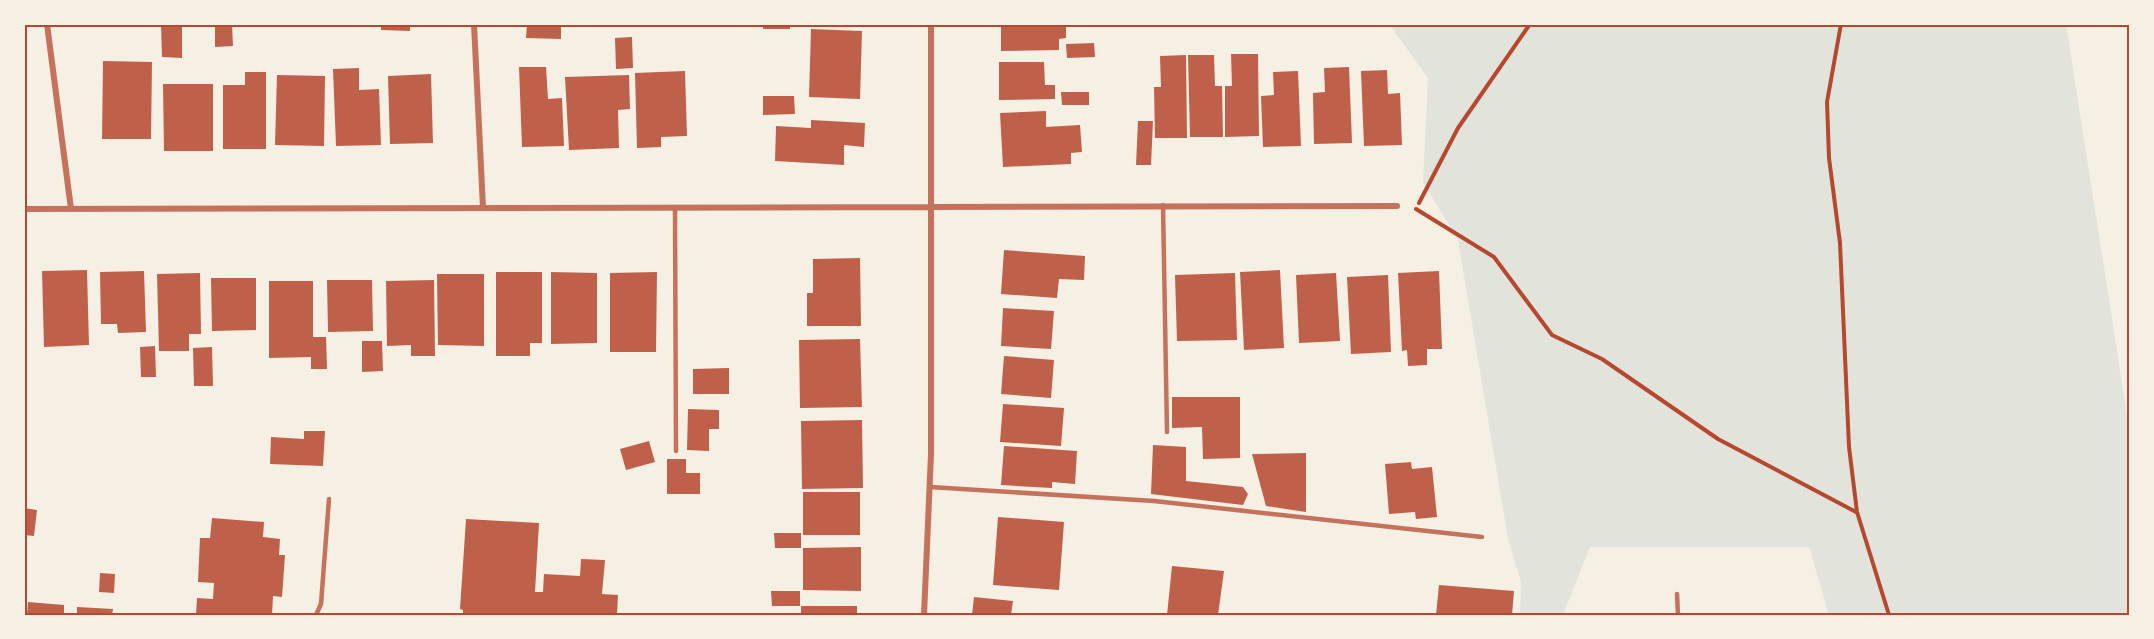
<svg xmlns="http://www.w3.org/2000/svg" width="2154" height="639" font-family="Cabin,sans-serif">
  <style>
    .green { fill: #e2e4dc }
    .building { fill: #bf614a }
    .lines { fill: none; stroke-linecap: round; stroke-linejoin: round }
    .path { stroke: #b5482f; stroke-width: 4 }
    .service { stroke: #c5725c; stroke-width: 4.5 }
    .minor { stroke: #c5725c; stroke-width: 6 }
    .neatline { fill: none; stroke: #b5482f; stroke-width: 2 }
  </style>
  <rect width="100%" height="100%" fill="#f6efe4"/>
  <path class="green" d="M1389,24H2066L2130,434V615H1829L1809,547H1590L1563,615H1520L1521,582L1508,539L1458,240L1423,182L1428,78Z"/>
  <path class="building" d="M161,24H182V58L162,57Z
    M215,24H232L233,46L215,47Z
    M381,24H410V31L381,30Z
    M527,24H561V39L526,38Z
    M763,24H790V29H763Z
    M1001,24H1066V38L1059,39V50L1001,51Z
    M811,29L862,31L860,99L809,97Z
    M632,37L633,68L616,69L615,38Z
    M1094,43L1095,57L1067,58L1066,44Z
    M1231,54H1258L1259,136L1225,137V86H1232Z
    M1186,55L1187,138H1155L1154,87H1161L1160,56Z
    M1188,55H1214L1215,86H1222L1223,137H1190Z
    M103,61L152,62L151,139H102Z
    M999,62H1044L1045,85H1055V99L999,100Z
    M519,67H546L548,99L562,98L564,146L522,147Z
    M1349,67L1352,143L1314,144L1313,93L1325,92L1324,68Z
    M359,68V90L379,89L381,145L336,146L333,69Z
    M1387,70L1388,94L1400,93L1402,145L1364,146L1361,71Z
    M685,71L687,136L661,137V147L637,148L635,73Z
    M1298,71L1301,146L1263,147L1261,96L1274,95L1273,72Z
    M245,72H266V149H223V85H245Z
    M431,74L433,143L390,144L388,76Z
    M277,75L325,76L324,146L275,145Z
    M629,75L630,109L618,110L619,148L569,150L565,77Z
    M163,84H213V151H164Z
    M1061,92H1089V105H1062Z
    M763,96H794L795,114L763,115Z
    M1046,111V127L1080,125L1082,152L1071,153V164L1003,167L1000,113Z
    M811,120L865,123L864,147L844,145V165L775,161L776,126L811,128Z
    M1138,121H1153L1151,165H1136Z
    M1004,250L1085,256L1084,280L1059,279L1057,298L1001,294Z
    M860,258L861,326H807V293H813V259Z
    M87,270L89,345L44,347L42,271Z
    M1280,270L1284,348L1244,350L1240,272Z
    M144,271L146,332L118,333L117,324H101L100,272Z
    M1439,271L1442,349H1427V365L1408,366L1407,350L1402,351L1398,273Z
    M496,272H542V343H530V356H496Z
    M551,272L597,273V343L551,344Z
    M657,272L656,352H610V273Z
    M200,273L201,334H189V351H159L157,274Z
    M1235,273L1237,340L1177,341L1175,275Z
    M1336,273L1340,341L1299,343L1296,275Z
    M437,274H484V346L438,345Z
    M1388,275L1391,352L1351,354L1347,277Z
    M211,278H256V330L212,331Z
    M327,280H372L373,331L328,332Z
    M434,280L435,356H411V345L387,346L386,281Z
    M269,281H313V337H326L327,369H311V357L269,358Z
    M1003,308L1054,311L1051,349L1001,346Z
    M860,339L862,407L800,408L799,340Z
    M362,341H382L383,371L362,372Z
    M155,346L156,377H141L140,347Z
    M212,347L213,386H194L193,348Z
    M1004,356L1054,360L1051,398L1001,394Z
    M729,368V394H693V369Z
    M1172,397H1240V458L1203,459L1202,427L1172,428Z
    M1003,404L1064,408L1061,446L1000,442Z
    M688,409L719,410V429H709V451L687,450Z
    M862,420L863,488L802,489L801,421Z
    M304,431H325L323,466L270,464L271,437L304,439Z
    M649,441L655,462L626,470L620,449Z
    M1153,445L1186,447V481L1243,487L1248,494L1243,505L1151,494Z
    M1004,446L1077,451L1075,484L1052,482V488L1001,485Z
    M1306,453V512L1266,506L1252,454Z
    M667,459H686V473H700V494H667Z
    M1411,462L1412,469L1432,467L1437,517L1416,519L1415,512L1389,514L1385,464Z
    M803,492H860V535H803Z
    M24,508L37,510L34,536L24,535Z
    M998,517L1064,522L1059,590L993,585Z
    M212,518L264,522L263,537L280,539L279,555H285L282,597L273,596L272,615H196L197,598L213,599L214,583L198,582L200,538H210Z
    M466,519L539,523L535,592H543L544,574L580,576L581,559L605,560L602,594L618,595L617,615H463V610L460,609Z
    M774,533H801V548H775Z
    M861,547V591L803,590V548Z
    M1172,566L1224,571L1218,615H1167Z
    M100,573L115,574L114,593L99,592Z
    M1439,585L1514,591L1512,615H1436Z
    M771,591H800V606H772Z
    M974,597L1013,601L1011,615H972Z
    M28,602L64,605V615H27Z
    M801,606H857V615H801Z
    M77,607L113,609L112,615H77Z"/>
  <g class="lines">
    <path class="path" d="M1841,24L1827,102L1829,158L1840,243L1849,447L1857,512L1889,615
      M1419,203L1458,128L1530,24
      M1416,209L1494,257L1552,335L1602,359L1718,439L1856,512"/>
    <path class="service" d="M1163,205L1167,432
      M675,207L676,451
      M930,487L1154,501L1482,537
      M1677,594L1678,615
      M316,615L321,604L329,499"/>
    <path class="minor" d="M47,24L71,209
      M474,24L483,208
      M24,209L1397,206
      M924,615L931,454V24"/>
  </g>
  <rect width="2154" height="639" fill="none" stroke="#f6efe4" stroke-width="51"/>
  <rect x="26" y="26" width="2102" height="588" class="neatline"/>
</svg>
